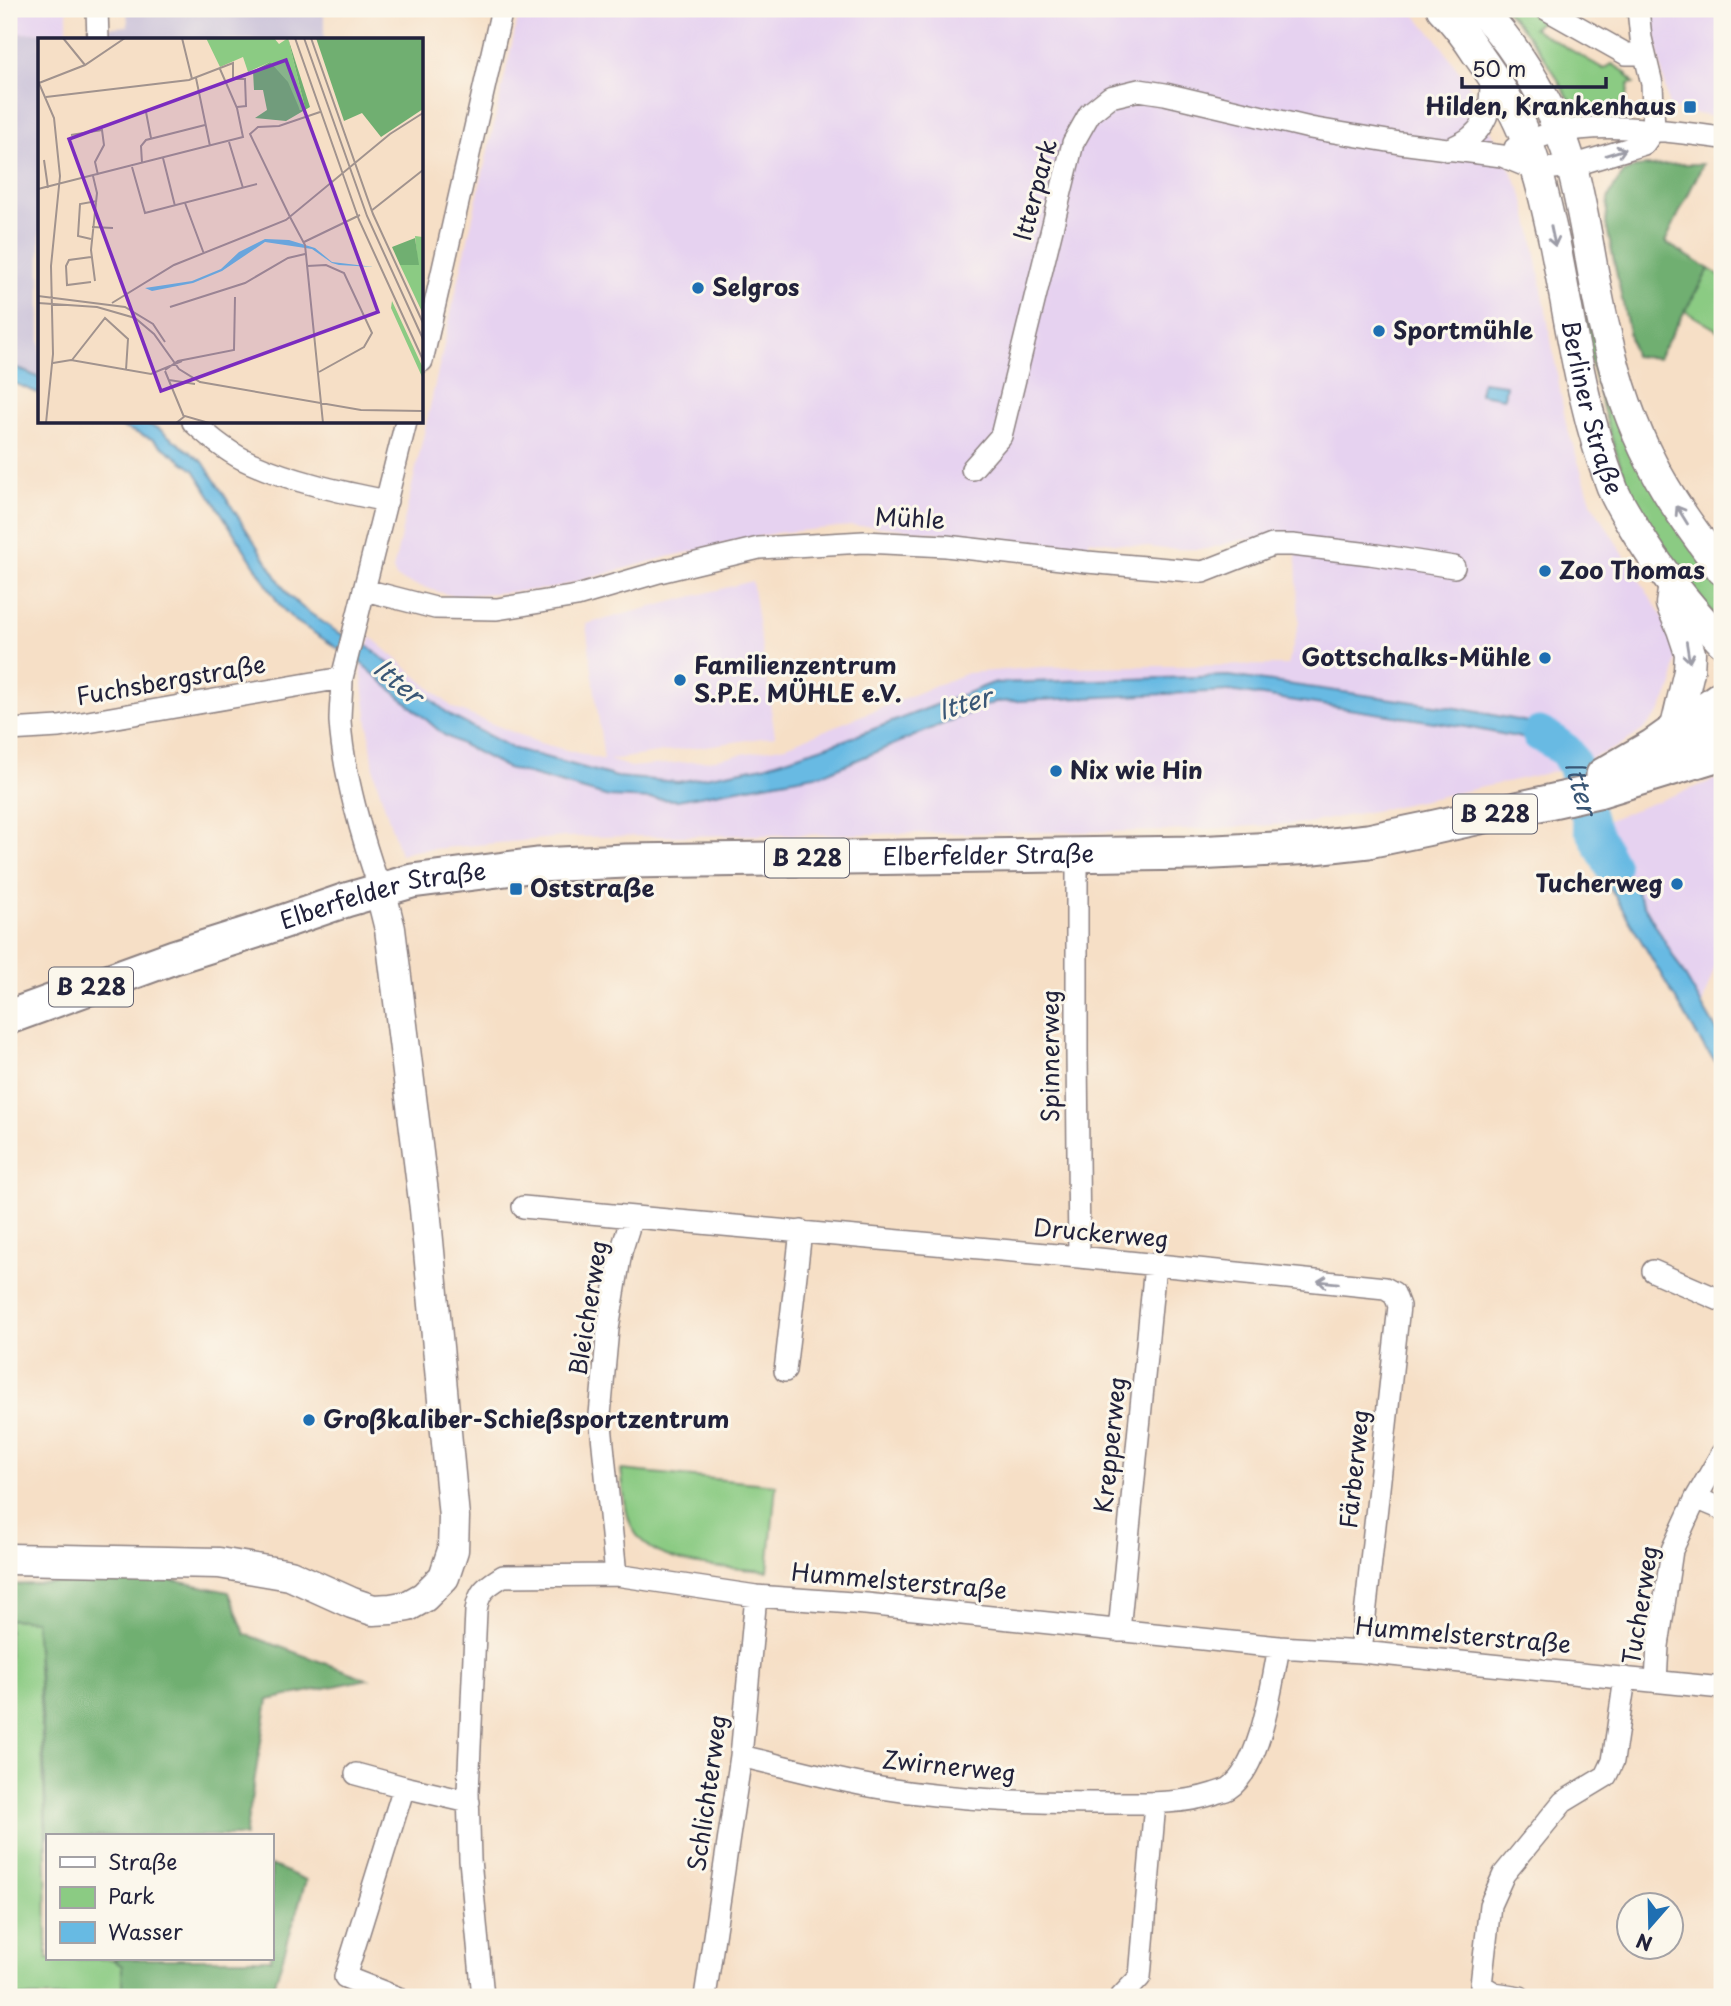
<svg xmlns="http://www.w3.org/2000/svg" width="1731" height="2006" font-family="'Playpen Sans',sans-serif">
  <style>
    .built { fill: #e6d2f0 }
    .industrial { fill: #c8bfd8 }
    .green { fill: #8bcb83; stroke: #56765f; stroke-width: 2 }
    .forest { fill: #70af71; stroke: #496856; stroke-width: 2 }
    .water { fill: #67bae3; stroke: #446e8f; stroke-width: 2 }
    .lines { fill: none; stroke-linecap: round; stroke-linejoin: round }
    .river { stroke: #67bae3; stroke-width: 35 }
    .street-casing { stroke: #8c8080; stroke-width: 24 }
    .secondary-casing { stroke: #8c8080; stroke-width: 33 }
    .primary-casing { stroke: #8c8080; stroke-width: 37 }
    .street { stroke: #fff; stroke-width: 21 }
    .secondary { stroke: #fff; stroke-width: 30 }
    .primary { stroke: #fff; stroke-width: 33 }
    .oneway { stroke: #9c9ca7 }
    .poi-dot { fill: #1f6fb2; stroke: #fbf7ec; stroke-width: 2.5 }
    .labels { text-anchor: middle; stroke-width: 6; stroke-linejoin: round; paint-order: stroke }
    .shield { fill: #fbf7ec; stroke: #636270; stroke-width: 2 }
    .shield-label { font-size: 23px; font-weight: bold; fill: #22223b }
    .poi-label { font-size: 24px; font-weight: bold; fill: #22223b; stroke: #fbf7ec; text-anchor: start }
    .street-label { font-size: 24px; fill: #22223b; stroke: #fbf7ec }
    .water-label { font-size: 26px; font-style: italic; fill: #3a5776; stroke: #fbf7ec }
    .inset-road { fill: none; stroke: #a1938e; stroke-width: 2 }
    .view { fill: #7b2cbf; fill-opacity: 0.15; stroke: #7b2cbf; stroke-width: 3.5 }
    .inset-edge { fill: none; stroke: #22223b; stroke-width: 3.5 }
  </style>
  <rect width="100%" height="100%" fill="#fbf7ec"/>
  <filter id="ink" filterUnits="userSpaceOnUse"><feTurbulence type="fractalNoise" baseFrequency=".0143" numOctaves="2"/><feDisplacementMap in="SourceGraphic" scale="14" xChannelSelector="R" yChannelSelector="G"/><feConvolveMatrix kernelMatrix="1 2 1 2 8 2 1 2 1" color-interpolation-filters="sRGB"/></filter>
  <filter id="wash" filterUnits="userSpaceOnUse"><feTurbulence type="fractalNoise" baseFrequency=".00686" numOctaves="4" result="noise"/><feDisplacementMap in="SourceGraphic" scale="28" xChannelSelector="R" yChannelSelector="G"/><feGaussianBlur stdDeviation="1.57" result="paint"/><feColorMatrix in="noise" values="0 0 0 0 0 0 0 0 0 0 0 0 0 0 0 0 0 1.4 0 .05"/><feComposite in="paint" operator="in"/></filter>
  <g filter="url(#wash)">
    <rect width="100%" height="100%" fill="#f6dfc6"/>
    <path class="built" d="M9,9H67V31L9,34Z
      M520,9H1410L1436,38L1468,84L1522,193L1532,232L1566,424L1592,504L1670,629L1676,658L1673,685L1660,712L1643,730L1633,737L1617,747L1566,769L1378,810L1308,823L1165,831L565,837L419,850L400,854L375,776L361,669L371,637L453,708L540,743L604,760L586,624L752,581L775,736L609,760L631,767L710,760L786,746L967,673L1042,667L1288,665L1299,622L1296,558L1299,542L1245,539L1206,549H1165L1089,540V548L871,526H851L776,533L667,557L550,589L453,596L403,581L396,577L393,570Z
      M1652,9H1722V119L1669,108L1655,35Z
      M1722,777V945L1702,1005L1597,824Z"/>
    <path class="industrial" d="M127,9H324V40H40V378L9,365V34L67,31L128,26Z"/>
    <path class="green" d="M1504,9H1533L1546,17L1533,28L1604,69L1612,64L1625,72L1634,83L1629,84L1625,107C1617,111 1608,112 1599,112C1566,113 1564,85 1548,63C1535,44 1521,25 1504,9Z
      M1554,181L1558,183L1565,204L1582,302L1600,355L1722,583V624C1686,582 1652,538 1629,487C1617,459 1609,430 1601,401C1581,328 1569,254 1554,181Z
      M1709,269L1722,277V333L1685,311Z
      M621,1470L776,1485L768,1571C728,1567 654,1569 633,1529C624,1513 624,1488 621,1470Z
      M9,1619L35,1620C43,1733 47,1846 47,1959H112L122,1966V1997H9Z"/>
    <path class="forest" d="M1681,164H1703L1665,242L1709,269L1658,358L1634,356L1606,223L1608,199L1615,185L1624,173L1635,167Z
      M162,1578L229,1592L245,1634L368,1679L268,1700L245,1836H47V1848L43,1726L35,1621L9,1619V1585Z
      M271,1865L306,1880L271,1997H122V1966L112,1959H271Z"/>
    <path class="water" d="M9,365L40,378V394L9,381Z
      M1482,382L1506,385L1504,398L1480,394Z
      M109,422H142L159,429L203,462L289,596L304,609L337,632L368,646L451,716L512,748L617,777L678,782L764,766L845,740L993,683L1229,676L1463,709L1538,724L1573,742L1580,763L1566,769L1555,752L1532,740L1461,726L1229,691L995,702L826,773L677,800L609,797L507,768L444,735L362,664L294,620L281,607L194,470L152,439Z
      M1597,824L1722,1040V1069L1705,1049L1576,830Z"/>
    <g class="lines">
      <path class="river" id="s1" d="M1539,734L1551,740L1566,751L1574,765L1591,826L1612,867"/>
    </g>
  </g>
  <g filter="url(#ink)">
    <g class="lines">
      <defs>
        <path id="street" d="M97,9L98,40
          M1546,9L1626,54H1644
          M1638,9L1641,38L1652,84L1654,130
          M1515,148C1570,115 1661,130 1722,138
          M1447,150C1455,146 1466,142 1472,136C1492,119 1491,98 1491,74
          M422,361L502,9
          M193,422C209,437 230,454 251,463C294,482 341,492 387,501
          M972,469L1001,436L1073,143L1090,113L1110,97L1139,90L1165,94L1310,128L1400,143L1502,156L1536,170L1572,166L1644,144L1654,130
          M365,590L435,608L497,609L577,596L659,572L759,548L864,542L946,546L1087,562L1203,572L1272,545H1292L1370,554L1454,567
          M9,730L59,727L342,678
          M1077,854V1051L1079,1257
          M380,889C363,841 343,773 340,721C340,707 342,692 342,678L406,422
          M523,1207L1079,1257L1385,1288L1394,1293L1399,1306L1361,1652
          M1653,1271L1722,1301
          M785,1371L801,1231
          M1696,1498L1722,1509
          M616,1575L600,1415L608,1329L621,1252L632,1217
          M1119,1631L1155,1265
          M1656,1681L1658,1646L1672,1550L1696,1498L1722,1453
          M741,1756C787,1767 834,1780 881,1788C961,1801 1043,1803 1124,1803C1154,1803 1185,1803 1213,1794C1218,1792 1224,1791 1228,1789C1261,1768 1272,1683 1279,1647
          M356,1774L404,1787
          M396,1997L345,1977L404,1787L469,1802
          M483,1997L470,1860L468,1792L476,1611C479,1590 486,1587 503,1576L616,1575L756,1596L866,1604L1279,1647L1361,1652L1722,1688
          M705,1997L741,1756L756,1596
          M1121,1997L1140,1977L1155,1803
          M1520,1997L1494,1993L1481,1985L1490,1905L1504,1874L1563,1802L1606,1776L1613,1761L1625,1678"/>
        <g id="secondary">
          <path id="s2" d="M1442,9C1456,23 1467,38 1478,55C1493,76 1508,99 1519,123C1537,161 1546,204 1555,245C1571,325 1582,410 1612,487C1617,501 1627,516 1635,529C1660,571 1688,606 1722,642"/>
          <path d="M1480,9C1518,48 1558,115 1572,168C1587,222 1592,280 1606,334C1616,378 1631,424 1652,464C1671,502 1697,536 1722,570"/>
          <path d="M1673,591L1671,604L1682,629L1690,653L1689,671L1675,731"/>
          <path d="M1682,760L1722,733"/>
          <path d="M9,1559L219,1563L290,1575L352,1603L373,1610L391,1609L408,1606L424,1597L444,1577L453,1550L454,1517L425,1209L390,929L380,889"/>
        </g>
        <g id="primary">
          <path d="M1603,775L1653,746L1722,697"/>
          <path id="s3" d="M9,1017L174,957L256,931L346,900L412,881L537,865L626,861L1195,853L1314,847L1368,841L1426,829L1598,791L1722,753"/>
        </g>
      </defs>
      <use href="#street" class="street-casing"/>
      <use href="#secondary" class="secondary-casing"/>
      <use href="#primary" class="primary-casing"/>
      <use href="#street" class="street"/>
      <use href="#secondary" class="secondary"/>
      <use href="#primary" class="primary"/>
    </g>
    <defs><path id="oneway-shaft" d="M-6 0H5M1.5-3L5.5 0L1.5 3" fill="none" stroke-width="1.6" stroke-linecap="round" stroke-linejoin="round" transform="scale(1.75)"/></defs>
    <g class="oneway">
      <use href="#oneway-shaft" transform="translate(1616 152) rotate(-17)"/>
      <use href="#oneway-shaft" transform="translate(1553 236) rotate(78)"/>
      <use href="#oneway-shaft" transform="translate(1682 515) rotate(-122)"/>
      <use href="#oneway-shaft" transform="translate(1688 652) rotate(81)"/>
      <use href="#oneway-shaft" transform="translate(1328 1282) rotate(-174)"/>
    </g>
  </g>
  <g class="poi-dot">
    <rect x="1683" y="100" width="14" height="14" rx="3.5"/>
    <circle cx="698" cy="288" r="7"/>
    <circle cx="1379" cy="331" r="7"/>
    <circle cx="1545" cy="571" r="7"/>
    <circle cx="1545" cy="658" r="7"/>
    <circle cx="680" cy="680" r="7"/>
    <circle cx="1056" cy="771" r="7"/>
    <circle cx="1677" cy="884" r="7"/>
    <rect x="509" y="882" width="14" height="14" rx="3.5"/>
    <circle cx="309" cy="1420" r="7"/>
  </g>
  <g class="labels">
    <g class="shield">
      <rect x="1453" y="794.5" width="84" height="39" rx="5"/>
      <rect x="765" y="838.5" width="84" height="39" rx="5"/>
      <rect x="49" y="967.5" width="84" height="39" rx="5"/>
    </g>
    <g class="shield-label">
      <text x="1495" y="822">B 228</text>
      <text x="807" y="866">B 228</text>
      <text x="91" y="995">B 228</text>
    </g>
    <g class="poi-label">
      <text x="1676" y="115" text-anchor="end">Hilden, Krankenhaus</text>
      <text x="712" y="296">Selgros</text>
      <text x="1393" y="339">Sportmühle</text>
      <text x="1559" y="579">Zoo Thomas</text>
      <text x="1531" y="666" text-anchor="end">Gottschalks-Mühle</text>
      <text x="694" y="674">Familienzentrum<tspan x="694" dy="28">S.P.E. MÜHLE e.V.</tspan></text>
      <text x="1070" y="779">Nix wie Hin</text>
      <text x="1663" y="892" text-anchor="end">Tucherweg</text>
      <text x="530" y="897">Oststraße</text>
      <text x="323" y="1428">Großkaliber-Schießsportzentrum</text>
    </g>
    <g class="street-label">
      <text transform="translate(1036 190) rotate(-75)" y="8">Itterpark</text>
      <text dy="8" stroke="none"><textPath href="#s2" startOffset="432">Berliner Straße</textPath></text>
      <text transform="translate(910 519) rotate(3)" y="8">Mühle</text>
      <text transform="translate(171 681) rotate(-10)" y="8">Fuchsbergstraße</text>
      <text dy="8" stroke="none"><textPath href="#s3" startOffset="1003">Elberfelder Straße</textPath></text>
      <text dy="8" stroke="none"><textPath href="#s3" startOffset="394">Elberfelder Straße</textPath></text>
      <text transform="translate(1051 1056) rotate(-90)" y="8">Spinnerweg</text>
      <text transform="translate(1101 1234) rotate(5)" y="8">Druckerweg</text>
      <text transform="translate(589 1308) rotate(-81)" y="8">Bleicherweg</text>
      <text transform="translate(1111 1445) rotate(-84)" y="8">Krepperweg</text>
      <text transform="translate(1355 1469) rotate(-84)" y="8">Färberweg</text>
      <text transform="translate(899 1582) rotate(5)" y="8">Hummelsterstraße</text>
      <text transform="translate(1641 1605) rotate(-81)" y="8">Tucherweg</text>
      <text transform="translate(1463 1636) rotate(5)" y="8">Hummelsterstraße</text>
      <text transform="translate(949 1767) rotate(6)" y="8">Zwirnerweg</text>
      <text transform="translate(708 1793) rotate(-82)" y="8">Schlichterweg</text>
    </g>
    <g class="water-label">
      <text transform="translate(398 682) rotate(40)" y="9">Itter</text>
      <text transform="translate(965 704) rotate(-16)" y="9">Itter</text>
      <text dy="9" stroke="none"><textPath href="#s1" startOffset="72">Itter</textPath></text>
    </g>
  </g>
  <g transform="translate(38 38)">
    <rect width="385" height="385" fill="#f6dfc6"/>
    <path d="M168,0H236L241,6L250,0L267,70L262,72L232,24L210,34L205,19L182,29ZM377,198L385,199V276L362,227H380ZM354,263L385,330V341L353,270Z" fill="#8bcb83"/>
    <path d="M250,0L272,69L248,83L217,80L229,72L225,52H216L215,33L232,24L250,44L262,72L267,70ZM278,0H385V71L343,99L324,75L306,83ZM377,200L381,227H362L354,209Z" fill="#70af71"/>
    <path d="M227,201L251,202L277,210L294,224L336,229L301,227L294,225L274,211L227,204L184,233L155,245L114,253L107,250L154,243L183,231L201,214Z" fill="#67bae3"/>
    <path class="inset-road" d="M25,0L47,27M144,0L154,41M257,0L321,182L385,322M266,0L329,178L385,301M273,0L335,176L385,285M158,40L172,108M194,41H207L208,68L199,69M0,43L16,80L22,138L13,228L15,316L8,385M1,45L47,27L87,0M8,59L151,42L195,25V41M108,74L113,100M33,97L64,92L66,107L57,124L60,137M191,104L205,150M125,120L137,168M6,122L10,150M104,125L103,108L108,102L167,87M94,129L107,175L219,146M55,138L59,155L53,212L57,243M0,151L205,99L199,70L182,31M147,165L166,216M333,173L385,132M252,179L267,207L285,385M252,179L212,96L220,89L241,88L282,74M54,189L75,190M53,201L40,198L42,166L59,163M266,204L322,177M269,228L288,227L306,235L334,295L326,309L281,334M53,244L29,247L28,228L31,222L53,219M0,258L87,269L115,286L127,304M0,265L59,269L97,280L116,296L141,331L162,344L323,372L385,373M74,265L136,227L248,182L352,96L385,75M132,269L207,245L250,220L267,216M34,322L67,280L90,301L88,332M15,325L33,322L113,336L144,323M127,332L140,323L196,312L197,259M127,333L146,379M131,342L157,346M138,385L147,378L171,385"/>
    <path class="view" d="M248,22L340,274L123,353L31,101Z"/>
    <rect width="385" height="385" class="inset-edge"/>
  </g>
  <rect width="1731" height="2006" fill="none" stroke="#fbf7ec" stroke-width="35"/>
  <rect x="46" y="1834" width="228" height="126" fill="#fbf7ec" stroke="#a4a2a5" stroke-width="2"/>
  <rect x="60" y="1857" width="35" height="10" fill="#ffffff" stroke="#a4a2a5" stroke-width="2"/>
  <text x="108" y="1870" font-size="21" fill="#22223b">Straße</text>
  <rect x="60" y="1887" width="35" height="21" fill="#8bcb83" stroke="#a4a2a5" stroke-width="2"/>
  <text x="108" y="1904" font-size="21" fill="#22223b">Park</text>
  <rect x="60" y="1922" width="35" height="21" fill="#67bae3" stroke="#a4a2a5" stroke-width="2"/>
  <text x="108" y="1940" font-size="21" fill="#22223b">Wasser</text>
  <g transform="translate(1650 1926) rotate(200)"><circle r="33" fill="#fbf7ec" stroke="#a4a2a5" stroke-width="2"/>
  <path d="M0-5L12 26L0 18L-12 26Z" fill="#1f6fb2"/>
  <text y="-10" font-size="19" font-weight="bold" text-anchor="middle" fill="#22223b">N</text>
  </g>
  <path d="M1462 77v10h144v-10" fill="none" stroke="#22223b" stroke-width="3.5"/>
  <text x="1472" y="77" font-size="21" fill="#22223b" stroke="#fbf7ec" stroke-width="5" paint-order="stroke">50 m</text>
</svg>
